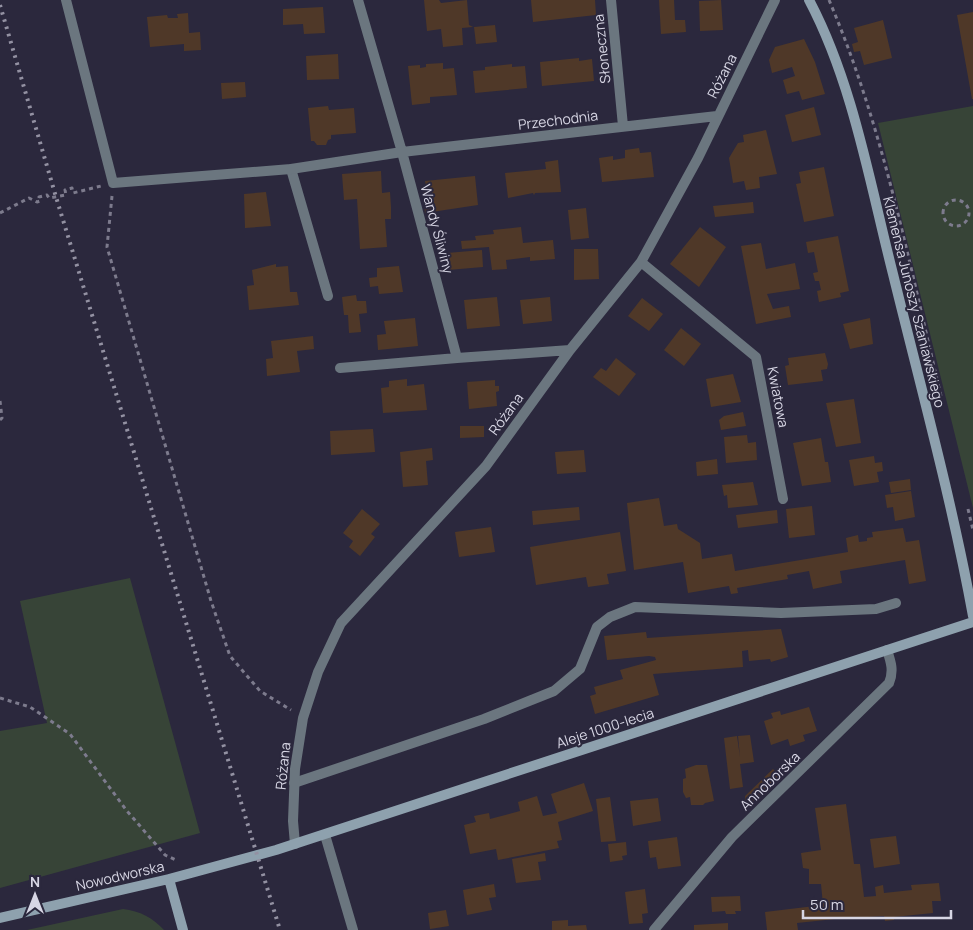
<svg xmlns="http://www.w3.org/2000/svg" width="973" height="930" font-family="Manrope,sans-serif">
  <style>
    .green { fill: #374437 }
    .building { fill: #4f3828 }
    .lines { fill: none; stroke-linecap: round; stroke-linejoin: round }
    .path { stroke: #7d7b8d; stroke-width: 3; stroke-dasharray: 4 4; stroke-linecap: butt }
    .lane { stroke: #6b767f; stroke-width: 10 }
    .street { stroke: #6b767f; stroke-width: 10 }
    .secondary { stroke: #8ea1ae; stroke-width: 10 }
    .rail { stroke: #9391a2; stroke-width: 4; stroke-dasharray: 2.5 5; stroke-linecap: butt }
    .labels { text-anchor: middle; stroke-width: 4; stroke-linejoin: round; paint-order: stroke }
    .street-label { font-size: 14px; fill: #d7d6e4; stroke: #2b283d }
  </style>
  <rect width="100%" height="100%" fill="#2b283d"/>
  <path class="green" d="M973,106V508L878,123Z
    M130,578L200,833L0,888V731L47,723L20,601Z
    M123,909C140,911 153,918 164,930H27Z"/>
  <path class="building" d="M424,0H439L441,3L467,0L469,25L473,27L462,28L463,45L443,47L441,29L427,31Z
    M531,0H595L596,15L533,22Z
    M659,0H674L675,20H685L686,32L661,34Z
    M721,0L723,30L700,31L699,1Z
    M323,7L325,33L304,34L303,24L283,25V9Z
    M973,12V99H972L957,15Z
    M188,13L189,33L200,32L201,50L184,51V44L150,47L147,17L167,15L168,18H178L177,14Z
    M883,20L892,58L864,65L860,51L854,52L852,44L858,42L854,28Z
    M495,25L497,42L476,44L474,27Z
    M804,39L815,62L825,94L802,100L799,91L787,94L783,80L795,76L792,67L772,73L769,60L775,47Z
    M338,54L339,79L307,80L306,56Z
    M579,58V61L592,59L594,81L542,86L540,62Z
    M443,63V69L454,68L457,95L430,97V103L412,105L408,66L420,65V68L426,67V64Z
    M512,64V67L525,66L527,88L475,93L473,71L485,70V67Z
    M245,82L246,97L222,99L221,83Z
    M328,106L329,110L354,108L356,133L331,135V139L328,140L326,145H317L314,141H311L308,108Z
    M814,107L821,135L792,142L785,115Z
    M766,130L777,174L759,177L760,188L746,190L744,181L733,183L729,158L738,143L744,142L743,135Z
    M639,148L640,153L651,152L654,177L602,182L599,158L613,156V160L625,158V150Z
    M558,160L561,192L535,193L534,195L533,193L508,198L505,173L546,169L545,162Z
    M824,167L834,216L804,222L796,184L801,183L799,172Z
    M381,171L382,193L390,192L391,207V219H385L387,247L360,249L357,199L344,200L342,174Z
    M475,176L478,205L425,213L423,192L427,191L425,181Z
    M266,192L271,226L245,228L244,194Z
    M753,202L754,213L715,217L713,206Z
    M586,208L589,238L571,240L568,210Z
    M521,227L523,243L553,240L555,259L530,261V257L506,260L507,269L492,270L489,247L462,249L461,241L476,240L475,236L494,234L493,230Z
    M700,227L726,247L699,287L670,264Z
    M838,236L849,291L840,293L841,297L819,302L817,291L821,290L819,281H815L813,273L818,272L814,252L808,253L806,242Z
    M761,243L766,269L795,263L800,289L767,294L773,309L789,306L791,317L756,324L741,246Z
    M574,249H598L599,279L574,280Z
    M482,250L483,267L448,270L447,253Z
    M276,264V267L288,266L290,292H297L299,305L249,310L247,286L254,285L252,270Z
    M399,266L403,292L379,294L378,286L370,287L369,278L377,277V268Z
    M356,295L357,301H366L367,313L359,314L361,332L349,333L348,315H344L342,297Z
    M497,297L500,326L467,329L464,300Z
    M550,297L552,321L523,324L520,300Z
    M642,298L663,314L649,331L628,316Z
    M415,318L418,346L378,350L377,335L386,334L384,321Z
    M870,318L873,344L850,349L843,324Z
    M681,328L701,344L684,366L664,350Z
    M313,336L314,349L297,351L300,372L267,376L266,359L273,358L271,341Z
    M825,353L828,364L827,369L821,370L823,381L788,385L785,366L789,365L788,358Z
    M616,358L636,374L619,396L593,377L601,368L606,371Z
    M733,374L741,402L711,407L706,379Z
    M407,379V386L424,384L427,410L383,413L381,388L389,387V381Z
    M495,380V386H499V391L496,392L497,406L469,409L467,382Z
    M854,399L861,443L836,447L826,403Z
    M743,412L746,426L721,430L719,420L724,416Z
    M460,426H484V437L460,438Z
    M373,429L375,452L331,455L330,431Z
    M747,435L748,443L756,442L757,460L726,463L724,437Z
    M821,438L825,462H828L831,482L802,486L793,443Z
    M432,448L433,460L426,461L428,485L403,487L400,452Z
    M584,450L586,472L557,474L555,452Z
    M874,456L875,463L882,462L883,471L877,472L879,482L854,486L849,460Z
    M717,459L718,474L697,476L696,462Z
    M910,479L911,490L891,493L889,482Z
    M753,482L758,505L728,508L727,495L724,496L722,485Z
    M911,491L915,517L895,521L893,507L887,508L885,495Z
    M659,498L664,526L677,524L678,529L700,543L702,559L732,554L735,571L848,552L846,538L858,535L859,542L867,541V538L873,537L872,532L903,528L906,542L919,540L926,581L909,584L905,560L840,571L842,583L813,589L809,571L787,575L788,579L737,588L738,593L731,594L729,586L688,593L683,562L634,570L627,503Z
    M812,506L815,535L789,538L786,509Z
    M579,507L580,520L533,525L532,511Z
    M362,509L380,524L371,534L375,537L360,556L349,547L353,541L343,533Z
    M777,510L778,523L738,528L736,515Z
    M491,527L495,552L459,557L455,532Z
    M620,532L626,571L607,574L609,584L588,587L586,577L536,585L530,547Z
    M781,629L788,657L771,662L770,659L749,661L748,650L742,651L743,667L653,674L659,695L595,714L590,696L596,694L594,687L623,679L620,670L656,660L655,657L649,656L607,660L604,636L646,632L647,638Z
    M809,707L817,731L803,735L805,741L790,746L788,739L771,745L764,721L773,718L771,713L780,711L781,715Z
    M750,735L754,762L740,764L743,787L730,789L724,738L737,736L740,757L738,736Z
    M696,765H707L714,801L705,803L703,805H691L690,797L686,798L683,792V779L686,778L685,769Z
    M773,769L780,777L746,809L745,796Z
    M584,783L593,811L558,822L562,840L557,841L559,848L498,860L496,849L470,854L464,825L476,822L474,816L489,813L490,819L520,811L518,802L537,796L543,816L557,813L551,794Z
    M610,797L616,841L601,842L596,799Z
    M658,798L661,821L633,826L630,801Z
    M846,804L854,864H860L864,897L876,896L875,887L883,885L884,893L912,890L911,885L939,883L941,901H932L933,913L894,917V920L885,921L884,916L835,919L797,923L798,930H767L765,912L823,905L821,884H809V869L803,868L801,853L821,850L815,808Z
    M896,836L900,864L874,868L870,839Z
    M677,837L681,866L658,869L656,857L650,858L648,841Z
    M626,842L627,855L622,856L623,860L610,862L608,844Z
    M545,853L546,861L538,862L541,880L516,883L512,859Z
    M494,884L496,897L489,898L492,910L467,915L463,890Z
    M645,889L648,913L642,914L643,923L629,924L625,892Z
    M740,896L741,911H735L736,914H726L725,911L712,912L711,897Z
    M446,910L449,926L430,929L428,913Z
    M568,920V926L586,925L587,930H552V921Z
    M728,923V930H694V925Z"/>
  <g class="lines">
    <path class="path" d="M829,0C883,126 909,263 941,396
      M112,196L107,247L211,601L230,656L260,691L291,710
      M943 213a13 13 0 1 1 26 0a13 13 0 1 1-26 0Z
      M0,213L29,198L37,202L40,201L39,197L47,195L49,198L66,195L65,190L72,188L73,193L101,186
      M0,401L2,418L0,420
      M968,509L973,530
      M0,698L30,707L70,734L127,811L165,855L178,861"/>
    <path class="lane" d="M291,169L328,296
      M294,783L484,719L554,691L580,669L597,627L610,617L635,607L781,613L876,609L896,603
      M325,835L353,930"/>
    <path class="street" d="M66,0L113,183L291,169L402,152L717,116
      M358,0L402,152L457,358L570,350
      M611,0L623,126
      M641,262L756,357L783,499
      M340,368L457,358
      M295,844L293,821L295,769L303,718L318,672L341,623L486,466L570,350L641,262L698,158L775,0
      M654,930L732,837L889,683C894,671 891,662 887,650"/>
    <path class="secondary" d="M809,0C853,83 870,184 893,274C921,388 952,501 973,616
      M169,879L183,930
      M0,918L169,879L276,850L973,622"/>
    <path class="rail" d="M0,5L56,197L280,930"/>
  </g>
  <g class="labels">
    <g class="street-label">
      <text transform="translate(602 49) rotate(-96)" y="5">Słoneczna</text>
      <text transform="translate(722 76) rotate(-63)" y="5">Różana</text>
      <text transform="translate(558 120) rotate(-7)" y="5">Przechodnia</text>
      <text transform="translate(437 229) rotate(75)" y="5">Wandy Śliwiny</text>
      <text transform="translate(914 302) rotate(76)" y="5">Klemensa Junoszy Szaniawskiego</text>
      <text transform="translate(778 397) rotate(79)" y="5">Kwiatowa</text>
      <text transform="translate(506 414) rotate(-54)" y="5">Różana</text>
      <text transform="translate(605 728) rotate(-18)" y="5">Aleje 1000-lecia</text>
      <text transform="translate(283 766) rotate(-84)" y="5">Różana</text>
      <text transform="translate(770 781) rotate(-44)" y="5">Annoborska</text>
      <text transform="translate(120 876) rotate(-13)" y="5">Nowodworska</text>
    </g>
  </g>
  <g transform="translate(35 895)" stroke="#2b283d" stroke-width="4" paint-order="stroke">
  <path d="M0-4L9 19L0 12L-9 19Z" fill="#d7d6e4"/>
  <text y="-8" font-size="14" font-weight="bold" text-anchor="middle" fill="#d7d6e4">N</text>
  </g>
  <path d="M803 910v8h148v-8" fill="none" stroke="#d7d6e4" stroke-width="2.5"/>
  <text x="810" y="910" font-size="15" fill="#d7d6e4" stroke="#2b283d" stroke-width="4" paint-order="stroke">50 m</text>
</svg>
